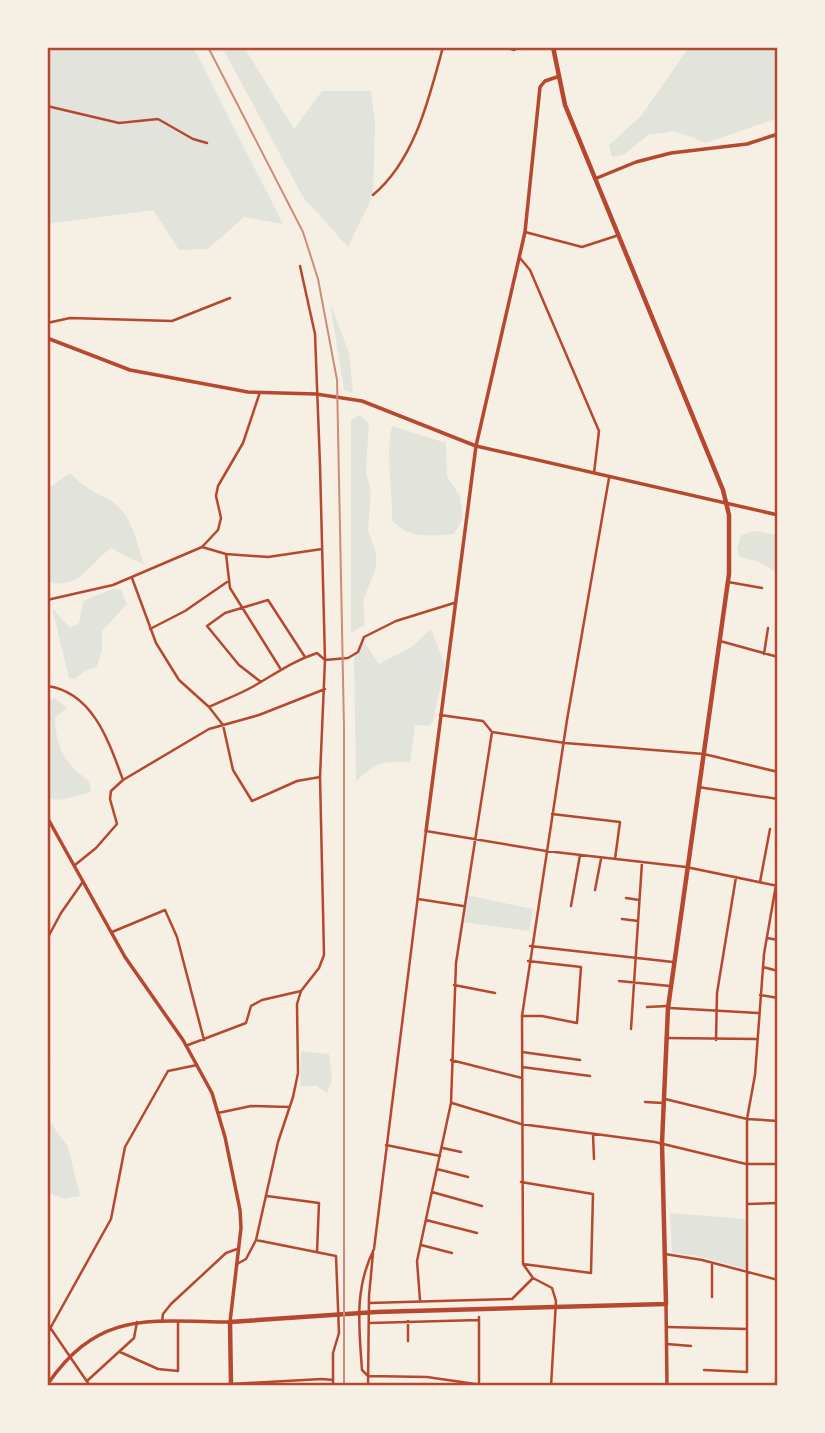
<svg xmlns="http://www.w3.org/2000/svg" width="825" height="1433" font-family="'Alegreya Sans',sans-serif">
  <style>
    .green { fill: #e2e4dc }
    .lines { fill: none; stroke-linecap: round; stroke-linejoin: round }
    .minor { stroke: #b5482f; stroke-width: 2.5 }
    .tertiary { stroke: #b5482f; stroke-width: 3.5 }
    .secondary { stroke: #b5482f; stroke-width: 3.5 }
    .primary { stroke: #b5482f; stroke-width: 4.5 }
    .rail { stroke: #cf8b77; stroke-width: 2 }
    .neatline { fill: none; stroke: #b5482f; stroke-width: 2.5 }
  </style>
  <rect width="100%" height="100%" fill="#f6efe4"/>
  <path class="green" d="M47,47H193L283,224L244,217L208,249L179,250L153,210L47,224Z
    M222,47H244L294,129L322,91H371L375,124L373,195L348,247L303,197Z
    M689,47H778V118L706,143L675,131L648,135L625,154L612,157L609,145L641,116Z
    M330,303L349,353L353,393L344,390Z
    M359,415L369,423L366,471L371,493L368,530L376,553V568L363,601L365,625L351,633V420Z
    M392,426L446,443L447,477L460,496L463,518L454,534C431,536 408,539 392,520C393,488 385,457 392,426Z
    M70,473C83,487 95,492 111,501C132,514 137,543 144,565L111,548C89,564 79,592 47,581V489Z
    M755,531L778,535V573L759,562L740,557L737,548L741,535Z
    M113,589L121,590L127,604L102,631V650L97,667L86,670L75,679L69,678L52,608L70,628L79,623L83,601Z
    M431,629L445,665L433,721L430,726L415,725L410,763C385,759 374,764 356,781L354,656L363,640L379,664L410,648Z
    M55,698L67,708L55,718C56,748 65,764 89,781L91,792L60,800L47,798V700Z
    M466,895L533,909L529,931L462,922Z
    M301,1051L329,1054L332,1080L327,1093L317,1086H300Z
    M47,1118L68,1147L80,1196L64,1199L47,1192Z
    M670,1213L745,1219L746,1269L694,1255L672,1253Z"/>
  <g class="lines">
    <path class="minor" d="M504,47L514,50L520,47
      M47,106L119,123L158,119L193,139L207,143
      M373,195C415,160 429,98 443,47
      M525,232L582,247L619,235
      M520,258L530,270L599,431L594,473
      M47,323L70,318L172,321L230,298
      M202,547L226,554L268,557L322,549
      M226,554L230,588L280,668
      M132,578L156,643L179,680L209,707L223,725L233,770L252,801L297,781L320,777
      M728,582L762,588
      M47,600L113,585L202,547L218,530L221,518L216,496L218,486L243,443L260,392
      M150,629L185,611L227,582
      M720,641L778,657
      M764,654L768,628
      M261,682L239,665L207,626L225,613L268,600L305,657
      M47,686C93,692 109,742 123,780
      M209,707C224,700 240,694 254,686C275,674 293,661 317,653L325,660L348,658L358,652L364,637L396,621L454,603
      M440,715L483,721L492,732L565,743L704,754L778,772
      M698,787L778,799
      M552,814L620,822L615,859
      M75,865L96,848L117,824L110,799L111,791L123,780L209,729L259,715L325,689
      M760,882L770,829
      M595,890L601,859
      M626,898L639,900
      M418,899L463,906
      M571,906L580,855
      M622,919L638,921
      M112,932L165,910L177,937L204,1040
      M767,938L778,940
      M47,939L61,913L82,883
      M530,946L673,962
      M763,967L778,971
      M619,981L670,986
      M454,985L495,993
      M760,995L778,998
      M647,1007L667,1006
      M670,1008L758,1013
      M523,1016H542L577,1023L581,967L528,961
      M631,1029L642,862
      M666,1038L756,1039
      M716,1040L717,993L736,877
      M188,1045L246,1023L251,1006L262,1000L301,991
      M522,1052L580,1060
      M47,1056L49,1060
      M451,1060L522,1078
      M522,1067L590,1076
      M665,1099L747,1119L778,1121
      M645,1102L663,1103
      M452,1103L521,1124L655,1142L746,1164H778
      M218,1113L251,1106L289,1107
      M593,1134L594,1159
      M386,1145L440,1156
      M443,1148L461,1152
      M437,1169L468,1177
      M521,1182L593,1194L591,1273L523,1264
      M432,1192L482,1206
      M267,1196L319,1203L317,1252
      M747,1204L778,1203
      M426,1220L477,1233
      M256,1240L336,1256L339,1333L333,1353V1380
      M421,1245L452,1253
      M665,1254L702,1260L778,1280
      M237,1264L246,1259L256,1240L278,1142L293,1097L298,1073L297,1004L301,991L319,968L324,955L320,777L325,660L320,465L315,334L300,266
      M712,1265V1297
      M420,1300L417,1261L451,1103L456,963L492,732
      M369,1303L512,1299L533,1278
      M408,1321V1341
      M162,1322L163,1314L171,1304L226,1253L237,1249
      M47,1323L90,1386
      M370,1323L479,1320
      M667,1327L747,1329
      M47,1334L111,1219L125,1147L168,1071L197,1065
      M667,1344L691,1346
      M120,1352L158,1369L178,1371V1322
      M704,1370L747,1372V1119L755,1075L764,954L776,885
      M368,1376L362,1370C359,1327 354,1289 374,1249L426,831L546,851L686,867L778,886
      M368,1376L427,1377L489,1386
      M87,1381L134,1338L137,1322
      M231,1384L322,1379L333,1380V1386
      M368,1386L369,1296L373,1253
      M479,1386V1317
      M551,1386L556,1301L552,1288L533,1278L523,1264L522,1016L567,720L609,478
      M775,1386L778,1375"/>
    <path class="tertiary" d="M597,178L636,162L671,153L747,144L778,134
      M426,831L476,446L525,232L540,87L545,81L557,77
      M666,1304L667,1386
      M47,1385C99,1310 147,1321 230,1322"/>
    <path class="secondary" d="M47,338L130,370L248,392L316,394L362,401L476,446L778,515
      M47,817L125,957L183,1040L212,1093L225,1137L240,1210L241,1228L230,1322"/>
    <path class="primary" d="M231,1386L230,1322L376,1312L666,1304L662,1143L668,1008L729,574V515L723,490L565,105L553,47"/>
    <path class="rail" d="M208,47L303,232L318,279L337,380L344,728V1386"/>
  </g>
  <rect width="825" height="1433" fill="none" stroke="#f6efe4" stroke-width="98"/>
  <rect x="49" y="49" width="727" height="1335" class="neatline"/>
</svg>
